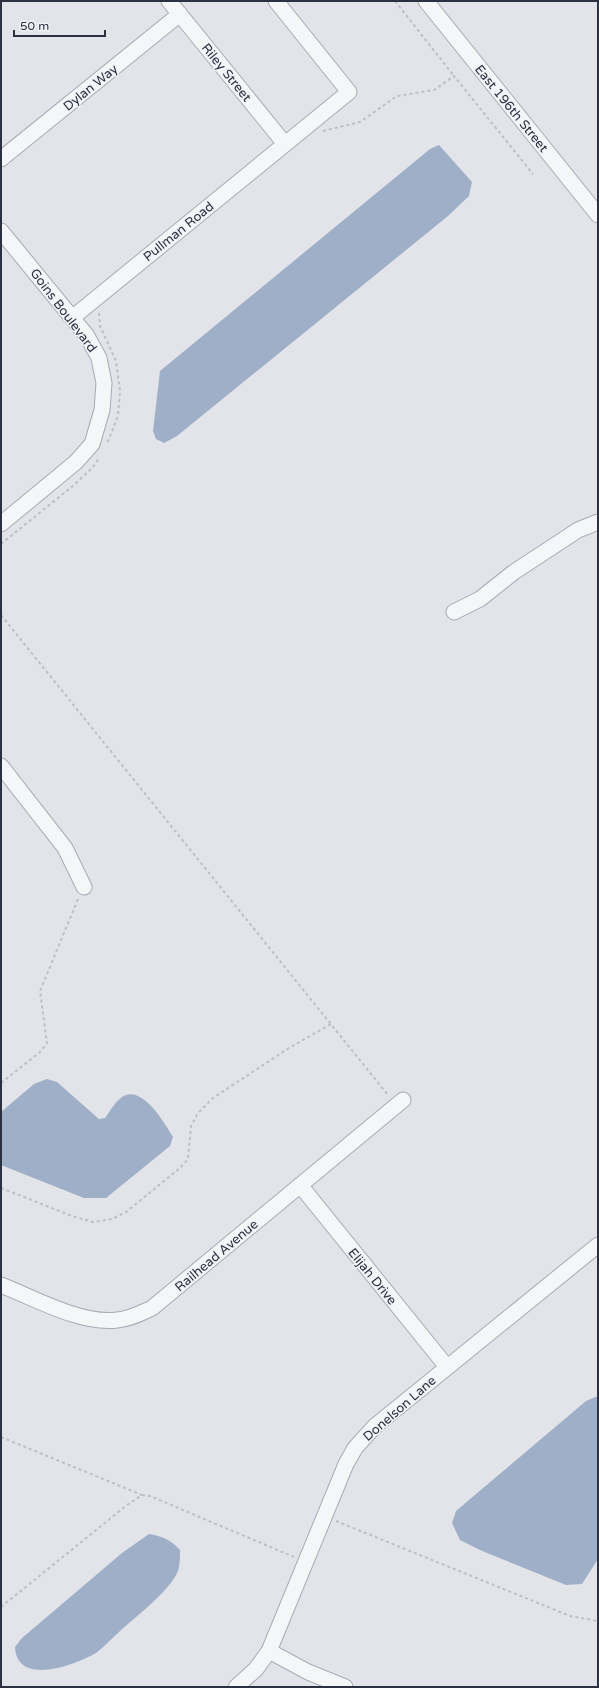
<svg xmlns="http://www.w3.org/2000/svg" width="599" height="1688" font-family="'Varela Round',sans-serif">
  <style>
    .water { fill: #9fafc8 }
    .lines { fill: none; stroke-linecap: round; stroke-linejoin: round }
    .minor-casing { stroke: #a7abb4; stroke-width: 17 }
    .path { stroke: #bcbfc5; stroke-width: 2; stroke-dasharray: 3 3; stroke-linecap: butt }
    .minor { stroke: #f5f6f8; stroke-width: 15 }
    .labels { text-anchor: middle; stroke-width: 3; stroke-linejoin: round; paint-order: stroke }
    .street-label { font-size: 13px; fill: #2b3141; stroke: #f2f3f7 }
  </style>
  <rect width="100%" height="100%" fill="#e2e4ea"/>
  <path class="water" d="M439,145L472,182L469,196L448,216L177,436L164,443L156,439L153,431L160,371L430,149Z
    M47,1079L57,1082L99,1119L105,1118C110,1111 117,1098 126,1095C145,1089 165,1124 173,1137L170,1146L106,1198H84L1,1165V1112L34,1084Z
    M598,1396V1559L582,1584L566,1585L480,1550L460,1540L452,1523L456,1511L586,1401Z
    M149,1534C162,1536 171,1540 180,1550C180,1556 180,1565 178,1571C170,1591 135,1617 119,1632C111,1639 104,1647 96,1653C75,1665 17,1687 15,1647L22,1638L122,1553Z"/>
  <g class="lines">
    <defs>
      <path id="minor" d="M169,1L285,144
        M426,1L598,215
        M1,159L180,14
        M1,231L87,336L99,358L104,383L102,410L92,444L76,462L1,524
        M72,318L349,92L276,1
        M454,612L480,599L514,572L578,530L598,522
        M1,766L65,848L84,887
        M300,1185L447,1367
        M1,1285C34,1298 82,1325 117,1320C130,1319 141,1313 152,1308L403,1100
        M269,1651L308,1672L345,1687
        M236,1687L256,1669L269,1651L346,1464L355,1448L375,1426L598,1245"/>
    </defs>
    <use href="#minor" class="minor-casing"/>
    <path class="path" d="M395,1L454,76
      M323,131L360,122L397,96L434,90L454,76L533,174
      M99,313L100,326L116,361L120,391L118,416L107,444
      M1,544L74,485L93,467L99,458
      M1,615L388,1095
      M1,1083L40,1052L47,1043L40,991L78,899
      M1,1188L72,1216L93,1222L112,1219L126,1212L180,1168L188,1159L191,1126L198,1113L213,1098L289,1048L331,1024
      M1,1437L142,1495
      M336,1521L570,1616L598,1621
      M1,1607L127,1505L142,1495L150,1496L294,1557"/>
    <use href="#minor" class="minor"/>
  </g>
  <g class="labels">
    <g class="street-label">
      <text transform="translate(227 72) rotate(51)" y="5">Riley Street</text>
      <text transform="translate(90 87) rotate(-39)" y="5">Dylan Way</text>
      <text transform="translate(512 108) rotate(51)" y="5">East 196th Street</text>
      <text transform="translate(178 231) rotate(-39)" y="5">Pullman Road</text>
      <text transform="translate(64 310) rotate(53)" y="5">Goins Boulevard</text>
      <text transform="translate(216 1255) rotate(-40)" y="5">Railhead Avenue</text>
      <text transform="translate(373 1276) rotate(51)" y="5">Elijah Drive</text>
      <text transform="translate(399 1408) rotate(-41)" y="5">Donelson Lane</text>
    </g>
  </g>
  <rect width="599" height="1688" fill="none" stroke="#2b3141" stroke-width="4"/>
  <path d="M14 30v6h91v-6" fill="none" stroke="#2b3141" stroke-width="2"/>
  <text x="20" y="30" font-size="12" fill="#2b3141" stroke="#f2f3f7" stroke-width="3" paint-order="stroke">50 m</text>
</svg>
